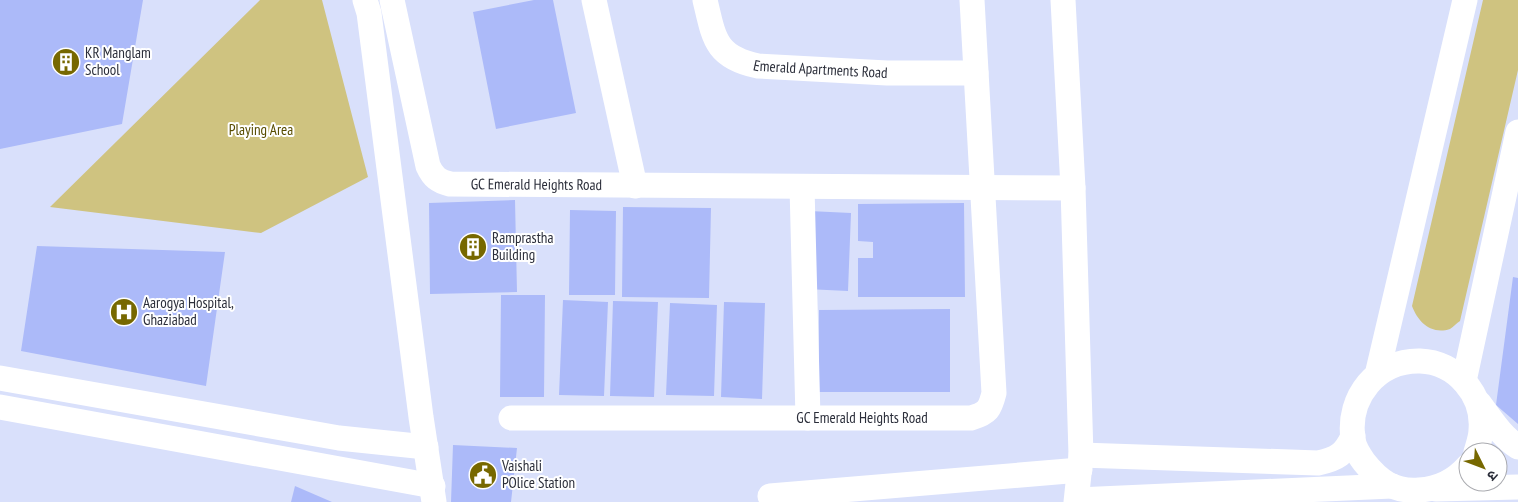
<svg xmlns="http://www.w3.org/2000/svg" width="1518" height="502" font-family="'PT Sans Narrow','Noto Sans Devanagari',sans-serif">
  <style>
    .green { fill: #cfc380 }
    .building { fill: #acbaf9 }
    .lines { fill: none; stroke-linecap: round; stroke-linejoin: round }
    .minor { stroke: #fff; stroke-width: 25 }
    .labels { text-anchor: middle; stroke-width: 4; stroke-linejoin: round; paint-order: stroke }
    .poi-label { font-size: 15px; fill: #2b2e3a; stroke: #fff; text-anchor: start }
    .street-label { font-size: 15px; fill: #2b2e3a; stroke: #fff }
    .park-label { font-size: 15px; fill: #584c00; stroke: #fff }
  </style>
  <rect width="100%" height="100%" fill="#d9e0fb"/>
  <path class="green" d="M260,0H322L368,177L261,233L50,207Z
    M1483,0H1518V70L1460,321C1457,323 1453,327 1450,329C1431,335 1418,322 1412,306Z"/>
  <path class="building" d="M0,0H143L122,124L0,149Z
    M534,0H553L576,113L496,129L473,12Z
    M515,200L517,292L430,294L429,203Z
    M964,203L965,297H858V258H873V242L858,241V204Z
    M623,207L711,208L709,298L622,297Z
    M570,210L616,211L615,295H569Z
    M809,211L851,213L848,291L806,289Z
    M37,246L225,252L206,386L21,351Z
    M1513,277L1518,278V424L1496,405Z
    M501,295H545L544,397H500Z
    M563,300L608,302L604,396L559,395Z
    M613,301L658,302L654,397L610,396Z
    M724,302L765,303L762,399L721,397Z
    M670,303L717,305L714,396L666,395Z
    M950,309V392H819V310Z
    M453,445L517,448L511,502H451Z
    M295,486L332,502H291Z"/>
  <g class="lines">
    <g class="minor">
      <path d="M365,0L369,13L421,417L434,502"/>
      <path id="s1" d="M392,0L428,166C433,177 438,181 450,184L1073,188"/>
      <path d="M594,0L635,186"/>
      <path id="s2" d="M705,0C714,38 715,57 758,66L887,73H976"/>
      <path d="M1063,0L1073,188L1081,455L1076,502"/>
      <path d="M802,187L808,418"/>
      <path d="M1377,375L1465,0"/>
      <path d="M0,378L339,438L426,447"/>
      <path d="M1464,381L1518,132"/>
      <path d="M1479,403C1491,419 1501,436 1518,447"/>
      <path d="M0,407L433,486"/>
      <path id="s3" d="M511,418H971C988,413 990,409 994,393L972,0"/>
      <path d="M1081,455L1318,463C1337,459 1345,454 1353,436"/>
      <path d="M1468,466C1455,481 1439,489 1419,490C1394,492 1379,481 1364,462C1359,455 1354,448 1353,439C1347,397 1377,360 1420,361C1456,362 1484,395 1481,430C1481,437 1478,445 1476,452"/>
      <path d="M1436,489L1518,487"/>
      <path d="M770,496L1080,470"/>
      <path d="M1077,500L1392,486"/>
    </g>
  </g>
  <defs>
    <symbol id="building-disc" viewBox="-11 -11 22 22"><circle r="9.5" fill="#776800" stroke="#fff"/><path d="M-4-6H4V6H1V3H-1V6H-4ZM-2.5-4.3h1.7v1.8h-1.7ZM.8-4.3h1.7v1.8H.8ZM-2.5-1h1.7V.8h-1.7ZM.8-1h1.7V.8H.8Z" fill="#fff"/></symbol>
    <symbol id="hospital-disc" viewBox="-11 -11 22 22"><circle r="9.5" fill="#776800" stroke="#fff"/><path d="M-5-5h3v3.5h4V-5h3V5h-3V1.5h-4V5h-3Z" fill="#fff"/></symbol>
    <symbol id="civic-disc" viewBox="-11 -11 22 22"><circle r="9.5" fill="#776800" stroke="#fff"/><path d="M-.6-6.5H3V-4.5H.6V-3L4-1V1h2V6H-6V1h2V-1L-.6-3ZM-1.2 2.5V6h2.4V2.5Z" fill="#fff"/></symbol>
  </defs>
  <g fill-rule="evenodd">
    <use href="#building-disc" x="50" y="46" width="32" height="32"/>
    <use href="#building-disc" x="457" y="231" width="32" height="32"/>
    <use href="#hospital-disc" x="108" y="296" width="32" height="32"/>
    <use href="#civic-disc" x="467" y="459" width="32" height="32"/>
  </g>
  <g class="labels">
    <g class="poi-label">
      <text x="85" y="58">KR Manglam<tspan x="85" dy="17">School</tspan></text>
      <text x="492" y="243">Ramprastha<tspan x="492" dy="17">Building</tspan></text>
      <text x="143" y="308">Aarogya Hospital,<tspan x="143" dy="17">Ghaziabad</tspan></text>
      <text x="502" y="471">Vaishali<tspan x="502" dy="17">POlice Station</tspan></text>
    </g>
    <g class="street-label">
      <text dy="5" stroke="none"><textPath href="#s2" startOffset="155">Emerald Apartments Road</textPath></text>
      <text dy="5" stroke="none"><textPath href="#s1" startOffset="286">GC Emerald Heights Road</textPath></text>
      <text dy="5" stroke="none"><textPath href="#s3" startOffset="351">GC Emerald Heights Road</textPath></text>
    </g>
    <g class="park-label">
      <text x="261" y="135">Playing Area</text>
    </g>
  </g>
  <g transform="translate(1483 467) rotate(132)"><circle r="24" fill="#ffffff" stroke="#aaabb0"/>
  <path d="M0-4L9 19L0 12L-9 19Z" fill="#776800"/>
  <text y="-8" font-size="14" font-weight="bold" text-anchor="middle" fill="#2b2e3a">उ</text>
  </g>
</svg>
